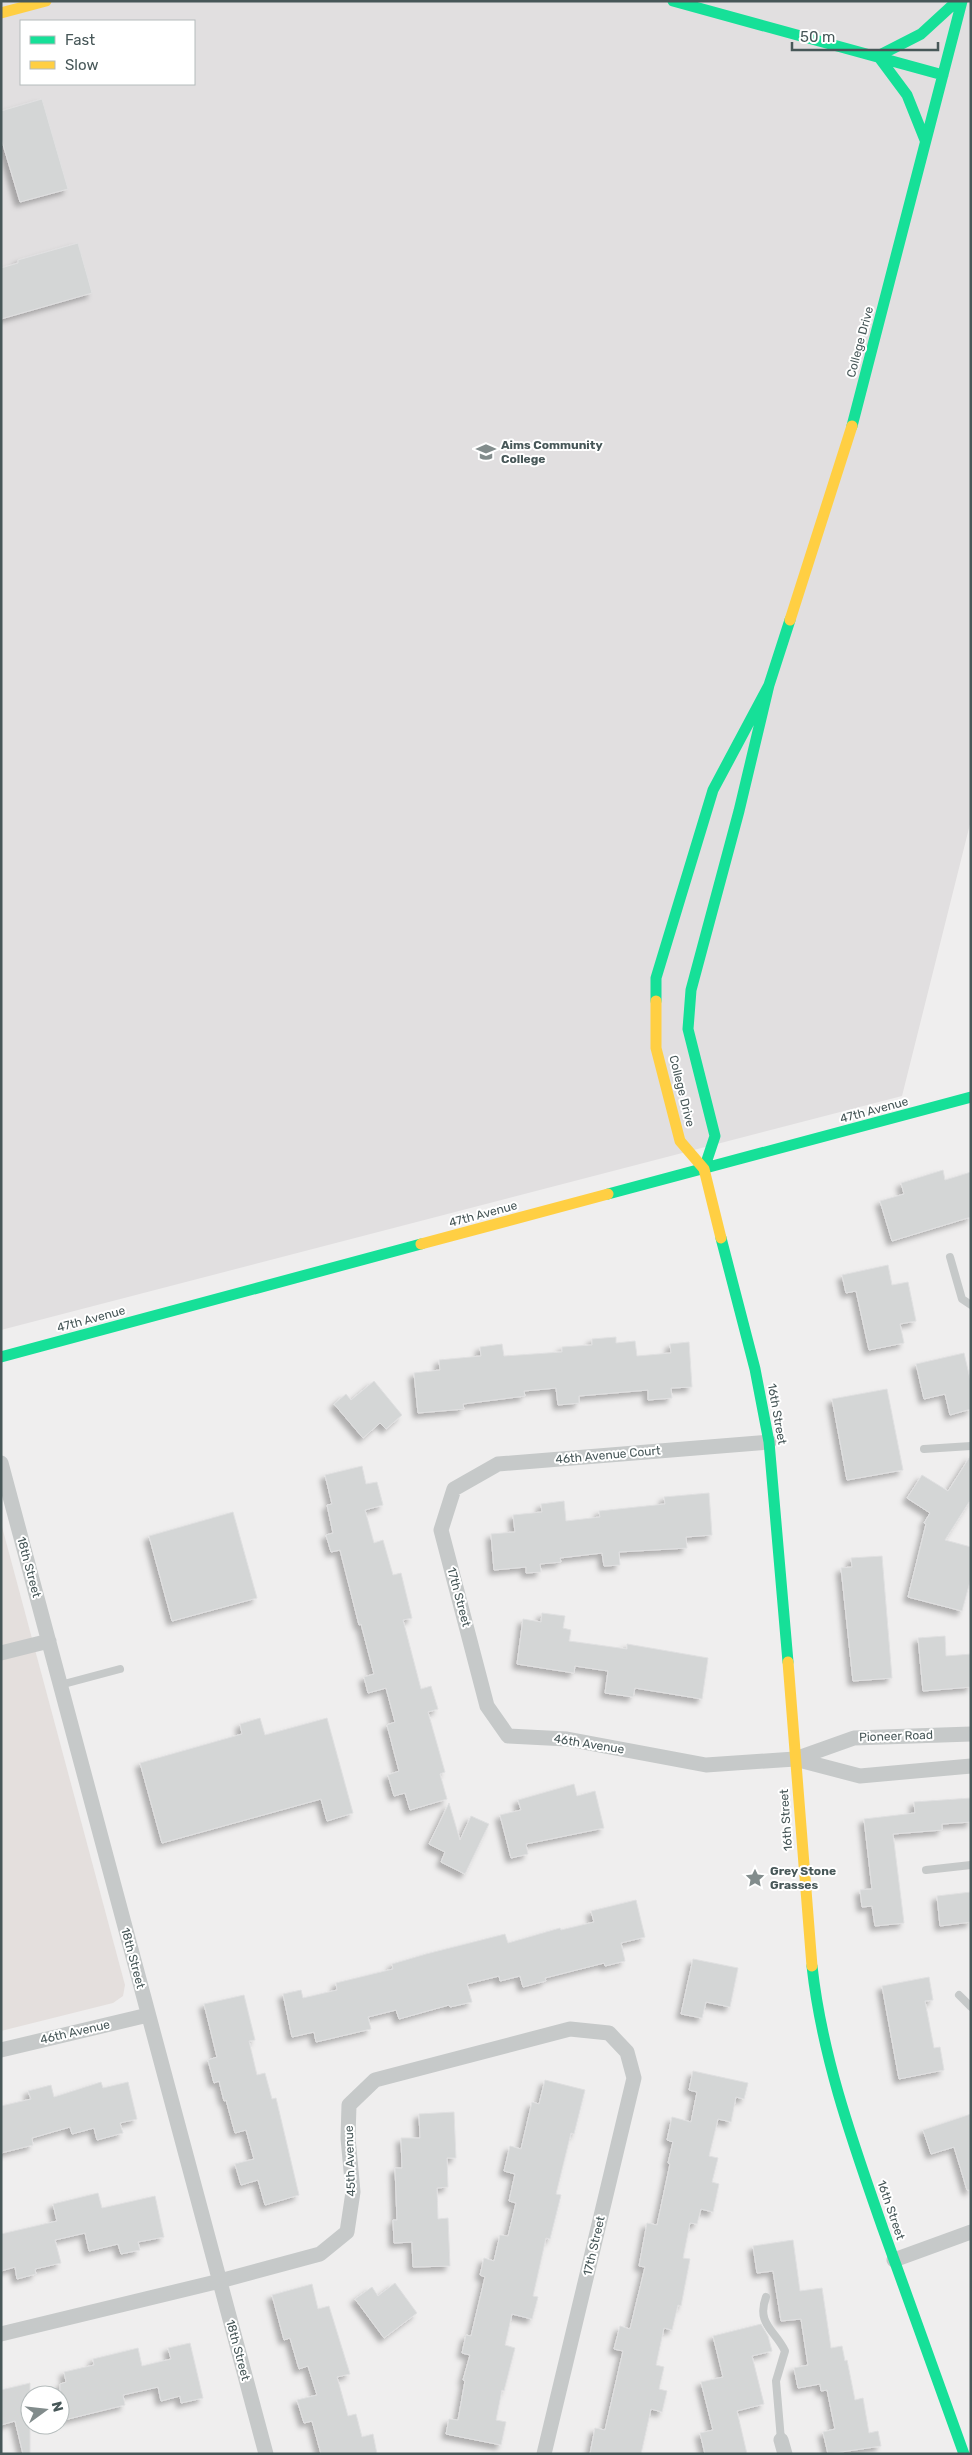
<svg xmlns="http://www.w3.org/2000/svg" width="972" height="2455" font-family="Rubik,sans-serif">
  <style>
    .commercial { fill: #e4dfdd }
    .education { fill: #e1dfe0; fill-rule: evenodd }
    .building { fill: #d4d6d6; stroke: #e0e0e1; filter: url(#shadow) }
    .lines { fill: none; stroke-linecap: round; stroke-linejoin: round }
    .lane { stroke: #c6c9c9; stroke-width: 8 }
    .street { stroke: #c6c9c9; stroke-width: 15 }
    .fast { stroke: #16e098; stroke-width: 11 }
    .slow { stroke: #ffcf43; stroke-width: 11 }
    .labels { text-anchor: middle; stroke-width: 4; stroke-linejoin: round; paint-order: stroke }
    .street-label { font-size: 12px; fill: #475758; stroke: #fff }
    .poi-label { font-size: 12px; font-weight: bold; fill: #475758; stroke: #fff; text-anchor: start }
  </style>
  <defs>
    <filter id="shadow"><feDropShadow dx="-4.5" dy="4.5" stdDeviation="2.5" flood-color="#0004"/></filter>
  </defs>
  <rect width="100%" height="100%" fill="#efeeee"/>
  <path class="commercial" d="M1,1523L125,1985L123,1996L113,2003L1,2031Z"/>
  <path class="education" d="M1,1H971V820L902,1096L1,1330ZM21,21H194V84H21Z"/>
  <path class="building" d="M42,99L68,189L20,202L1,138V111Z
    M78,243L92,293L1,319V268L18,263V260Z
    M943,1170L945,1180L971,1172V1217L892,1241L880,1201L904,1194L901,1183Z
    M888,1265L892,1285L908,1282L916,1321L900,1324L904,1343L869,1350L856,1291L846,1293L842,1275Z
    M616,1337V1343L635,1341L637,1356L671,1353L670,1344L689,1342L692,1387L671,1388L672,1398L648,1400V1390L579,1396V1403L558,1405L556,1388L524,1391L525,1396L463,1404L464,1409L418,1413L414,1373L440,1370L439,1360L481,1356L480,1347L502,1344L504,1356L562,1352V1347L592,1345V1339Z
    M964,1353L971,1383V1409L950,1415L945,1394L924,1399L916,1364Z
    M374,1381L402,1415L386,1429L380,1423L363,1438L334,1404L346,1394L351,1400Z
    M887,1389L903,1470L847,1480L832,1399Z
    M971,1455V1499L945,1540L971,1547V1578L962,1611L908,1597L926,1524L924,1523L930,1513L907,1498L922,1475L948,1491Z
    M362,1466L366,1484L377,1482L383,1505L365,1510L374,1543L383,1540L393,1575L401,1573L412,1618L403,1620L421,1689L431,1686L438,1709L428,1712L445,1772L440,1774L447,1799L410,1810L405,1793L394,1796L388,1775L399,1771L387,1725L395,1722L386,1688L368,1693L364,1677L374,1674L361,1624L359,1625L340,1550L331,1552L326,1535L333,1533L327,1505L332,1504L325,1475Z
    M709,1493L712,1535L686,1537L687,1548L619,1552L620,1565L604,1566L602,1553L560,1558L561,1562L540,1564L541,1572L526,1573V1567L494,1570L491,1534L515,1532L513,1515L542,1512L541,1504L564,1501L566,1521L600,1517L599,1511L665,1504L664,1497Z
    M233,1512L257,1598L172,1621L149,1536Z
    M882,1556L892,1678L853,1681L841,1568L852,1567L851,1558Z
    M542,1613L565,1616L563,1628L571,1630L569,1641L627,1649V1644L708,1658L702,1699L635,1688L633,1697L605,1693L608,1671L575,1666L574,1673L517,1664L523,1619L541,1622Z
    M945,1636L946,1656L971,1654V1687L923,1691L918,1638Z
    M260,1718L265,1735L327,1718L353,1813L327,1821L321,1799L162,1843L140,1763L242,1734L240,1724Z
    M574,1784L577,1796L595,1791L604,1828L526,1844L528,1854L511,1858L500,1815L521,1810L518,1800Z
    M971,1798V1822L942,1824V1830L893,1834L904,1923L875,1926L872,1906L862,1907L860,1890L872,1889L864,1819L915,1813L914,1802Z
    M449,1803L460,1840L471,1816L489,1824L465,1874L441,1862L445,1852L429,1844Z
    M971,1892V1922L940,1926L937,1896Z
    M636,1900L645,1937L621,1943L625,1961L605,1966L604,1963L545,1978L546,1981L523,1987L520,1976L500,1981L499,1976L467,1984L472,2002L450,2007L449,2005L399,2019L396,2010L368,2017L371,2029L316,2042L314,2032L292,2037L283,1994L301,1990L303,1998L337,1990L336,1983L393,1969L392,1964L426,1954L505,1934L508,1943L560,1928L561,1930L594,1922L591,1911Z
    M693,1959L738,1968L730,2007L706,2002L702,2018L681,2014Z
    M929,1977L933,2000L925,2001L934,2048L940,2047L944,2070L899,2079L882,1986Z
    M244,1995L255,2040L249,2041L257,2075L265,2073L272,2099L276,2098L299,2195L265,2205L258,2180L241,2185L235,2164L254,2159L246,2130L235,2133L226,2100L224,2101L219,2081L214,2083L208,2060L217,2057L204,2004Z
    M693,2071L748,2083L744,2099L736,2097L731,2122L718,2119L709,2156L718,2158L712,2182L719,2184L713,2212L701,2209L697,2224L690,2223L683,2258L690,2259L681,2306L678,2305L672,2330L664,2328L656,2365L664,2367L659,2389L667,2391L662,2412L651,2409L641,2454H590L595,2428L605,2430L623,2351L614,2349L620,2326L630,2329L645,2267L639,2266L647,2223L657,2225L670,2164L668,2163L673,2142L667,2140L672,2117L691,2122L697,2092L689,2090Z
    M545,2080L585,2090L574,2134L571,2133L556,2194L561,2195L550,2239L546,2238L533,2296L538,2297L532,2319L512,2314L505,2345L515,2348L504,2391L502,2390L496,2420L506,2422L501,2445L446,2434L449,2419L458,2420L465,2381L463,2380L470,2355L462,2353L466,2335L471,2336L485,2277L480,2275L484,2258L494,2261L500,2235L508,2236L516,2203L509,2201L515,2174L504,2171L510,2146L521,2149L532,2102L539,2104Z
    M101,2082L103,2088L128,2082L137,2119L120,2123L123,2133L97,2140L94,2128L72,2134L70,2127L32,2138L33,2145L1,2153V2106L31,2099L28,2091L51,2085L54,2097Z
    M454,2112L456,2158H447L448,2187L437,2188L438,2219L448,2218L450,2266L413,2267L412,2242L394,2243L393,2220H397L395,2168H402L401,2138H420L419,2114Z
    M971,2114V2190H967L954,2147L931,2154L923,2130Z
    M98,2193L102,2208L155,2196L164,2237L138,2242L140,2250L121,2254L118,2244L89,2251L85,2233L55,2240L61,2263L35,2269L36,2274L17,2279L15,2267L1,2271V2234L57,2221L53,2204Z
    M793,2240L800,2291L822,2288L831,2348L842,2346L845,2361L847,2360L855,2400L863,2398L869,2433L878,2431L881,2446L828,2454L823,2432L835,2429L827,2390L821,2391L820,2384L798,2388L794,2368L808,2365L801,2319L781,2321L773,2271L757,2273L753,2246Z
    M395,2283L417,2313L384,2338L355,2299L372,2287L378,2296Z
    M312,2284L318,2309L329,2306L350,2374L337,2377L348,2416L356,2414L362,2437L373,2434L377,2454H321L312,2421L304,2423L297,2400L317,2395L308,2366L299,2369L290,2338L284,2340L272,2295Z
    M761,2324L768,2336L772,2351L752,2356L764,2404L737,2411L747,2454H705L700,2433L713,2430L701,2382L723,2377L713,2336Z
    M190,2343L203,2398L181,2403L180,2396L161,2401L158,2387L123,2395L125,2405L60,2421V2384L66,2382L64,2372L94,2365L93,2359L138,2348L142,2366L171,2359L168,2348Z
    M30,2383V2454H23L15,2421L1,2425V2390Z"/>
  <g class="lines">
    <path class="lane" d="M950,1257L962,1299L971,1305
      M924,1449L971,1446
      M60,1685L120,1669
      M926,1870L971,1865
      M959,1995L971,2007
      M766,2297C756,2324 775,2330 785,2351L776,2381L781,2440"/>
    <path class="street" d="M769,1442L498,1464L454,1489L441,1530L487,1706L508,1736L567,1739L706,1765L795,1759L854,1738L971,1734
      M1,1463L266,2454
      M1,1653L49,1641
      M795,1759L860,1776L971,1766
      M1,2050L148,2015
      M894,2260L971,2232
      M1,2334L220,2281L320,2254L347,2232L353,2192L348,2138L349,2105L375,2080L570,2029L609,2033L627,2052L634,2078L544,2454
      M781,2440L785,2454"/>
    <path class="fast" d="M673,1L943,75
      M925,140L907,95L878,56L921,34L957,1
      M852,426L962,1
      M656,1001V978L713,790L769,685
      M704,1169L715,1136L688,1029L691,990L739,811L769,685L790,620
      M608,1194L971,1097
      M721,1238L755,1369L769,1442L788,1662
      M1,1357L421,1244
      M812,1966C822,2057 853,2143 883,2229C910,2304 937,2379 964,2454"/>
    <path class="slow" d="M1,13L46,1
      M790,620L852,426
      M656,1001V1048L680,1141L704,1169L721,1238
      M421,1244L608,1194
      M788,1662L812,1966"/>
  </g>
  <defs>
    <symbol id="university-bare" viewBox="-9 -9 18 18"><path d="M0-5L7-2L0 1L-7-2ZM-4 1L0 2.5L4 1V4Q0 6-4 4Z" fill="#828c8c" stroke="#fff" stroke-width="2.5" paint-order="stroke"/></symbol>
    <symbol id="sight-bare" viewBox="-9 -9 18 18"><path d="M0-6L1.8-2.2L6-1.7L2.9 1.2L3.7 5.4L0 3.3L-3.7 5.4L-2.9 1.2L-6-1.7L-1.8-2.2Z" fill="#828c8c" stroke="#fff" stroke-width="2.5" paint-order="stroke"/></symbol>
  </defs>
  <g fill-rule="evenodd">
    <use href="#university-bare" x="472" y="438" width="28" height="28"/>
    <use href="#sight-bare" x="741" y="1864" width="28" height="28"/>
  </g>
  <g class="labels">
    <g class="street-label">
      <text transform="translate(860 342) rotate(-75)" y="4">College Drive</text>
      <text transform="translate(682 1091) rotate(76)" y="4">College Drive</text>
      <text transform="translate(874 1110) rotate(-15)" y="4">47th Avenue</text>
      <text transform="translate(483 1214) rotate(-15)" y="4">47th Avenue</text>
      <text transform="translate(91 1319) rotate(-15)" y="4">47th Avenue</text>
      <text transform="translate(777 1414) rotate(80)" y="4">16th Street</text>
      <text transform="translate(608 1455) rotate(-5)" y="4">46th Avenue Court</text>
      <text transform="translate(29 1567) rotate(75)" y="4">18th Street</text>
      <text transform="translate(459 1597) rotate(75)" y="4">17th Street</text>
      <text transform="translate(896 1736) rotate(-2)" y="4">Pioneer Road</text>
      <text transform="translate(589 1744) rotate(9)" y="4">46th Avenue</text>
      <text transform="translate(786 1820) rotate(-94)" y="4">16th Street</text>
      <text transform="translate(133 1958) rotate(75)" y="4">18th Street</text>
      <text transform="translate(75 2032) rotate(-13)" y="4">46th Avenue</text>
      <text transform="translate(350 2161) rotate(-92)" y="4">45th Avenue</text>
      <text transform="translate(891 2210) rotate(71)" y="4">16th Street</text>
      <text transform="translate(594 2246) rotate(-77)" y="4">17th Street</text>
      <text transform="translate(238 2350) rotate(75)" y="4">18th Street</text>
    </g>
    <g class="poi-label">
      <text x="501" y="449">Aims Community<tspan x="501" dy="14">College</tspan></text>
      <text x="770" y="1875">Grey Stone<tspan x="770" dy="14">Grasses</tspan></text>
    </g>
  </g>
  <rect width="972" height="2455" fill="none" stroke="#475758" stroke-width="5"/>
  <rect x="20" y="20" width="175" height="65" fill="#ffffff" stroke="#b5bcbc"/>
  <rect x="30" y="36" width="25" height="8" fill="#16e098" stroke="#b5bcbc"/>
  <text x="65" y="45" font-size="15" fill="#475758">Fast</text>
  <rect x="30" y="61" width="25" height="8" fill="#ffcf43" stroke="#b5bcbc"/>
  <text x="65" y="70" font-size="15" fill="#475758">Slow</text>
  <g transform="translate(45 2410) rotate(75)"><circle r="24" fill="#ffffff" stroke="#b5bcbc"/>
  <path d="M0-4L9 19L0 12L-9 19Z" fill="#828c8c"/>
  <text y="-8" font-size="14" font-weight="bold" text-anchor="middle" fill="#475758">N</text>
  </g>
  <path d="M792 42v8h146v-8" fill="none" stroke="#475758" stroke-width="2.5"/>
  <text x="800" y="42" font-size="15" fill="#475758" stroke="#ffffff" stroke-width="4" paint-order="stroke">50 m</text>
</svg>
